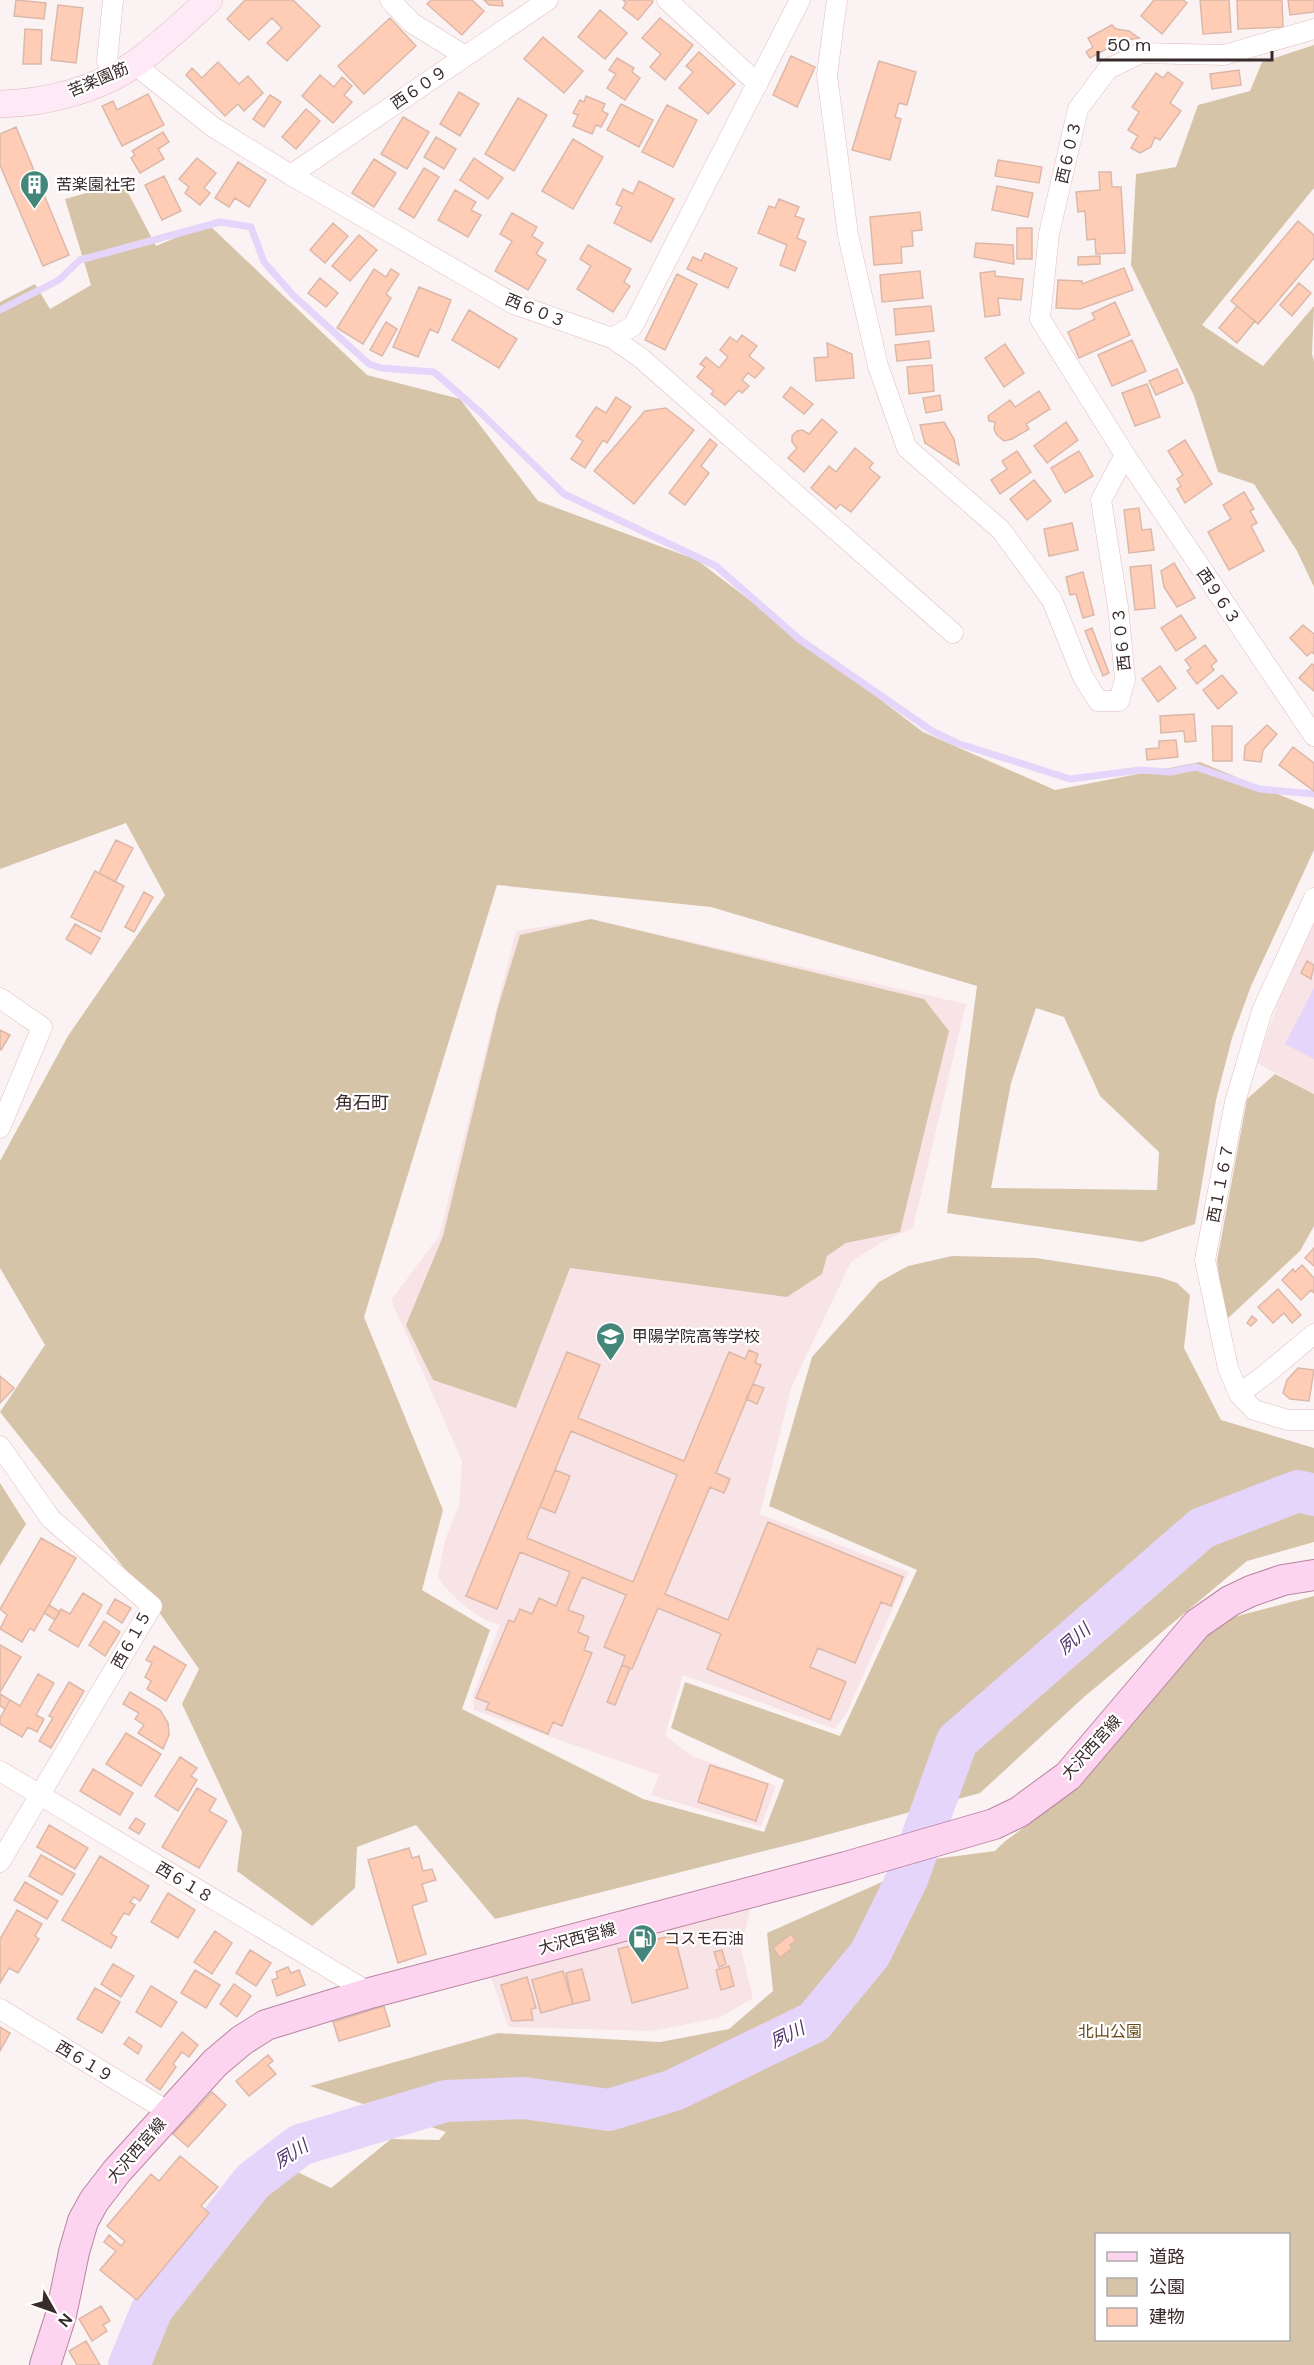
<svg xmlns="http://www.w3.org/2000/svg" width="1314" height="2365" font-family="'DM Sans','Noto Sans JP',sans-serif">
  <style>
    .built { fill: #f8e4e6 }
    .green { fill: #d6c4a9; fill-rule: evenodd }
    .water { fill: #e6d5fa }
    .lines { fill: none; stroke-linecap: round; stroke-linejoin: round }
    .stream { stroke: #e6d5fa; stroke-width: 7 }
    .river { stroke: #e6d5fa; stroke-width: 42 }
    .building { fill: #ffccb5; stroke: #dbb9aa; stroke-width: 1.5; fill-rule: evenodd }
    .street-casing { stroke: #e3bcbf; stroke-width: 21 }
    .secondary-casing { stroke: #e3bcbf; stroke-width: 28 }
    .primary-casing { stroke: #b786a3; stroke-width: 32 }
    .street { stroke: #fff; stroke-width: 20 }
    .secondary { stroke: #fee9f7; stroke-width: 27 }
    .primary { stroke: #fdd4ef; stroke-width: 30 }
    .labels { text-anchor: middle; stroke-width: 4.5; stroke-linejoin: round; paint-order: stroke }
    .street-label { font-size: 16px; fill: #392a2b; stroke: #fff }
    .poi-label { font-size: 16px; fill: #392a2b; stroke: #fff; text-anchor: start }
    .park-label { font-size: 16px; fill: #674b17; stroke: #fff }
    .neighbourhood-label { font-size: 18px; fill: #392a2b; stroke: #fff }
    .water-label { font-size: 18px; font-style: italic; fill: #52356d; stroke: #fff }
  </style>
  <rect width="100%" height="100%" fill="#fbf3f3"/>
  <path class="built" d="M591,919L966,1004L913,1228L882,1242L851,1262L791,1388L760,1514L909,1572L846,1714L835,1729L683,1675L665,1735L692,1756L776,1786L761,1827L651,1795L659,1775L474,1710L473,1695L500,1625L485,1620L463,1605L443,1585L438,1576L445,1540L459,1505L462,1461L391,1300L439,1236L516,931Z
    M1314,921V1094L1257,1063L1285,983Z
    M752,1904L741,1948L753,1998L719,2018L651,2031L508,2027L491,1977Z"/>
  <path class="green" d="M1314,45V188L1202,325L1263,366L1314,306L1312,354L1314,361V587L1297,551L1254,484L1218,472L1194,396L1131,265L1136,174L1176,167L1198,105L1250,91L1262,62Z
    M123,183L156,246L208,224L367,375L460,399L538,501L697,560L923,732L1055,790L1200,762L1314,809V850L1251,986L1232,1038L1216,1100L1195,1224L1142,1242L947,1213L977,986L711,907L497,885L364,1317L443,1510L422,1590L490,1630L462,1709L643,1799L764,1832L784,1780L671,1728L685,1682L840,1736L917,1570L769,1506L812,1357L879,1282L908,1266L952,1256L1036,1258L1159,1277L1177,1283L1190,1295L1184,1348L1221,1420L1314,1448V1542L1247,1561L1084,1697L980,1793L804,1841L495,1919L416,1825L357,1847L355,1888L312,1926L237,1871L242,1832L182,1704L199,1669L159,1612L0,1412L45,1345L0,1268V1161L68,1036L165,895L126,823L0,869V302L35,284L50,309L91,285L65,199ZM1036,1008L1064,1017L1100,1096L1159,1152L1157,1190L991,1188L1011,1083Z
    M591,919L924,999L949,1031L900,1232L846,1243L827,1256L822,1274L787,1297L570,1268L516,1408L433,1380L406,1325L443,1236L498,1007L520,935Z
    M1275,1074L1314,1094V1226L1300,1251L1225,1321L1217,1261L1247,1099Z
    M0,1483L26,1524L0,1566Z
    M1314,1596V2365H120L287,2167L331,2188L391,2139L439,2140L446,2132L310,2086L498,2033L660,2042L729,2029L773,1991L767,1933L934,1859L995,1851L1004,1842L1076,1789L1218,1621ZM1096,2234H1288V2340H1096Z"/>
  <path class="water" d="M1314,988V1059L1285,1044Z"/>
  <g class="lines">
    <path class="stream" d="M0,310L59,280L80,260L220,222L251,227L264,262L293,295L369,364L381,368L434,372L480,412L564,494L716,566L799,639L932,731L957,743L1070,779L1140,770L1170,772L1196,767L1260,789L1314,794"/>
    <path class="river" d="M129,2365L152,2309L253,2181L300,2145L446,2101L524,2098L609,2110L674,2090L814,2022L870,1954L907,1879L957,1741L1202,1528L1298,1491L1314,1495"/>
  </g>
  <path class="building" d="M16,0L46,3L44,19L14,16Z
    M245,0H293L320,26L287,61L267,43L282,28L272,18L249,40L227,19Z
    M431,0H472L484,11L462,35L427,4Z
    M484,0H502L503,6L489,5Z
    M623,0H652L653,2L638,20L623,8L626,3Z
    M1154,0H1183L1187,3L1162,34L1141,16Z
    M1200,0H1229L1231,32L1203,34Z
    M1237,0H1282L1283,27L1238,29Z
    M1288,0H1314V12L1290,15Z
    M58,5L83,8L76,63L51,60Z
    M600,10L627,33L605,59L578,37Z
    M390,18L416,46L364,94L338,66Z
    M660,18L693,45L665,80L650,67L661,54L642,38Z
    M1112,25L1116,29L1129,31L1139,38L1121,41L1090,58L1086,52L1093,47L1088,38Z
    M25,29L42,30L41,64H23Z
    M543,37L583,71L564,93L524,59Z
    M699,52L735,84L708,114L679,88L693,72L686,66Z
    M791,56L815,67L797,107L773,95Z
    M617,58L634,68L632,72L640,78L625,100L607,88L616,74L609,70Z
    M879,61L916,72L907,105L899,103L895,117L901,119L890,160L852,150Z
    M218,62L239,84L248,76L263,93L244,111L238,104L225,116L186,75L192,68L202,78Z
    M1239,70L1241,85L1212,89L1210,74Z
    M1168,72L1183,83L1170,103L1181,111L1160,140L1155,137L1151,147L1140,153L1131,148L1138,136L1128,130L1139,112L1132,107L1156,73L1163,78Z
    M320,75L334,87L342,77L352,86L344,95L352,102L333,123L302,96Z
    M459,92L479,104L460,136L440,124Z
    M148,94L164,125L122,146L102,106L113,101L117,110Z
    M270,95L281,102L264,127L253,119Z
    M586,96L605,104L602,111L608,114L601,127L596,125L592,134L573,126L578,115L573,113L580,100L584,102Z
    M518,98L547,115L514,171L485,154Z
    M621,104L653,120L639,147L607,130Z
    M667,105L697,120L673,167L642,152Z
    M306,109L320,121L296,149L282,137Z
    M403,117L429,132L407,169L381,154Z
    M16,127L69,255L43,266L0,165V134Z
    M163,132L169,142L158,149L164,159L140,173L131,158L135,155L132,151Z
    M436,137L456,149L444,169L424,157Z
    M573,139L603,157L573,209L542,191Z
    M197,158L216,173L204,188L210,193L200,205L185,193L189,187L179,179Z
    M474,158L503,178L488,199L460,180Z
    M374,159L396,173L374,207L352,193Z
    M998,160L1042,167L1039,183L995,176Z
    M238,162L266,180L249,207L235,198L229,207L215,198Z
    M424,168L439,177L414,218L399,209Z
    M1099,172H1111L1112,187H1121L1125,253L1096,254L1095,239L1087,240L1085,211L1078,212L1076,192L1100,190Z
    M164,176L181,211L162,220L145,185Z
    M639,181L674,199L651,242L614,223L622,207L616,204L623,189L633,194Z
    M997,186L1033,193L1028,217L992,210Z
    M455,190L476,202L471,210L481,215L468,237L438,220Z
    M779,199L799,207L795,216L804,219L797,238L806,242L795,271L780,265L787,245L758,233L769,206L775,208Z
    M920,212L922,230L912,231L913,246L901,247L902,263L874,265L870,217Z
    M512,213L537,227L532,236L543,243L536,254L546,260L528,290L495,271L512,241L500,234Z
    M1298,221L1314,235V258L1258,324L1231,301Z
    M333,223L348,236L325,263L310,250Z
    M1017,228H1032V259H1017Z
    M359,235L377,250L350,281L332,266Z
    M976,243L1013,245L1014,264L974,257Z
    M588,245L631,269L624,282L630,286L613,312L577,289L591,266L580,259Z
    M705,253L737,268L728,288L687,269L693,257L701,261Z
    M1100,256V264L1078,265V257Z
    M1124,268L1133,290L1080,309L1056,308L1058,280L1082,281V284Z
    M374,269L386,277L391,269L399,274L386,294L391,298L363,344L337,328Z
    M920,271L923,298L882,302L880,275Z
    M995,271V276L1023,279L1021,300L998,298L1000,315L985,317L980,273Z
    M677,274L697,284L665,350L645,340Z
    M320,278L338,293L326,307L308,293Z
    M1299,283L1311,293L1292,316L1280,305Z
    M419,287L451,300L438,333L430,329L418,357L393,347Z
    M1115,302L1130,335L1079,358L1068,332L1095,319L1092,313Z
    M931,306L934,331L896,335L894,309Z
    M1237,306L1255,321L1237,343L1219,328Z
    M469,310L517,339L499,368L452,340Z
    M386,322L397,329L382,356L370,350Z
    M742,335L757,346L749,356L764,368L755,378L748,373L742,380L749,386L742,393L739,390L725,405L711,394L714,391L697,377L705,367L700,364L706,357L719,368L728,357L720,350L730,337L737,342Z
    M1132,340L1146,371L1112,386L1098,355Z
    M929,341L931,358L897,361L895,345Z
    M827,343L852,354L854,378L816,381L814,358L828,357Z
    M1005,344L1024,373L1004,387L985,358Z
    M932,365L934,391L909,394L907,367Z
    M1177,369L1183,383L1156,395L1149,381Z
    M1147,384L1160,417L1135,426L1122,393Z
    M791,387L813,404L804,414L783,397Z
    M1039,391L1050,409L1026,424L1029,429L1012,439L1004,441L997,435L994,429L995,422L989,421L988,416L1010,400L1015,407Z
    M940,395L942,410L926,413L923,398Z
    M616,397L631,407L607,443L603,440L585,468L571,459L583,441L576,436L596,407L606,413Z
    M666,408L694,430L634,504L594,471L645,411Z
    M822,419L837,432L804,472L788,458L797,448L792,442V436L797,431L802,430L809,434Z
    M944,422L954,439L959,465L925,443L920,425Z
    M1066,422L1078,440L1047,463L1034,446Z
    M710,439L717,445L701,466L709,473L685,505L669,493Z
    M1185,440L1212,484L1185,503L1177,489L1181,486L1177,479L1183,475L1168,451Z
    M855,448L873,463L869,468L880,477L851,512L840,504L836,509L811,488L829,466L836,472Z
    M1017,451L1031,472L1000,494L991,480L1007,469L1002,461Z
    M1079,451L1093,476L1065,493L1051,468Z
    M1034,480L1051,501L1027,520L1010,499Z
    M1244,492L1254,509L1250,511L1257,523L1251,526L1264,551L1229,570L1208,532L1231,519L1223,505Z
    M1139,508L1142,530L1151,529L1154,550L1129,553L1124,510Z
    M1072,523L1078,550L1049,556L1044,529Z
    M1174,563L1195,598L1177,607L1164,587L1161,571Z
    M1151,565L1155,608L1135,610L1130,567Z
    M1083,572L1094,615L1083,618L1076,594L1070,595L1066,577Z
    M1181,615L1196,638L1176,651L1161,628Z
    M1303,625L1314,634V654L1312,652L1307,656L1290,638Z
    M1092,628L1109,673L1103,676L1085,631Z
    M1205,645L1217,661L1211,666L1214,670L1197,684L1187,671L1191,668L1185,660Z
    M1312,664L1314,665V691L1299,678Z
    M1160,666L1176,688L1158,702L1142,679Z
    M1222,675L1237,693L1218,709L1203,690Z
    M1194,714L1196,741L1185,742L1184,731L1161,733L1160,716Z
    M1267,725L1277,734L1263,750L1261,762L1244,760L1245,746Z
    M1212,726H1232V761H1213Z
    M1176,740L1178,757L1147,760L1146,749L1159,748V741Z
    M1293,747L1314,763V791L1279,765Z
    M116,840L133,848L115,882L99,873Z
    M95,871L124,886L101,932L71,917Z
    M144,892L153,897L134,932L125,927Z
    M75,924L100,938L91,954L66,939Z
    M1307,961L1314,965L1311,979L1301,973Z
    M0,1030L10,1035L1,1050L0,1049Z
    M1314,1248V1266L1305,1258Z
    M1302,1265L1314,1278V1293L1311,1290L1301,1300L1282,1280L1293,1269L1295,1272Z
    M1278,1289L1301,1315L1292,1323L1284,1313L1273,1323L1258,1307Z
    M1252,1316L1257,1320L1251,1326L1247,1323Z
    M749,1350L758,1354L755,1363L761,1365L716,1473L730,1479L724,1493L710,1487L665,1594L728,1620L768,1522L903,1577L891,1606L881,1602L855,1663L818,1648L810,1667L846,1682L830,1720L707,1669L721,1634L658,1608L632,1669L622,1665L625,1656L604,1647L626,1595L582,1577L568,1610L584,1616L578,1632L589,1637L584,1650L592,1653L562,1726L553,1722L548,1734L486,1709L489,1703L476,1698L509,1620L514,1622L520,1609L532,1614L539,1598L556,1606L570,1572L520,1552L497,1609L466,1596L567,1352L600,1365L578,1418L684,1461L729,1352L745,1359ZM571,1431L677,1475L633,1582L527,1538Z
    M1298,1368L1314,1370L1309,1401L1290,1399L1283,1393L1287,1380Z
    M0,1376L14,1388L0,1403Z
    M753,1384L764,1388L757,1404L746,1399Z
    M555,1470L570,1476L555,1513L540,1507Z
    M41,1538L76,1558L34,1631L30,1628L22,1642L0,1629L7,1615L0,1609Z
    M83,1593L102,1605L78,1647L49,1630L61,1609L70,1614Z
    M115,1599L131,1608L122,1623L107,1613Z
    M49,1605L60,1612L55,1620L44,1613Z
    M104,1621L120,1632L105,1656L89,1645Z
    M0,1645L21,1657L0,1692Z
    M154,1646L186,1665L166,1701L147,1689L151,1681L145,1677L152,1663L146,1660Z
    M622,1665L630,1668L615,1705L607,1702Z
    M38,1674L54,1683L36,1715L44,1719L37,1732L28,1727L22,1737L0,1724V1718L10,1700L20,1706Z
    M69,1682L84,1691L51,1748L39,1741L53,1718L49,1716Z
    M130,1692L160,1710L168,1723L169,1735L163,1749L138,1733L144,1725L135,1719L139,1713L123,1704Z
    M0,1694L10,1700L5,1709L0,1706Z
    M126,1733L161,1754L141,1786L106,1764Z
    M180,1757L197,1768L191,1776L197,1780L178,1811L155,1796Z
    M710,1765L768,1784L756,1821L698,1802Z
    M93,1769L133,1793L120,1815L80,1791Z
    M197,1788L216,1799L209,1811L227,1821L199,1868L162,1847Z
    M136,1818L145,1824L139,1834L129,1828Z
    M49,1825L88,1848L75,1869L37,1847Z
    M409,1848L412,1858L419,1856L423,1871L432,1869L436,1880L422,1884L427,1901L412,1906L426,1954L398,1963L368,1860Z
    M41,1855L75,1874L62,1895L29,1876Z
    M100,1856L149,1886L140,1901L134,1897L130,1902L135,1905L129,1915L124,1913L111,1934L117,1937L111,1948L62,1920Z
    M25,1882L58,1901L47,1919L14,1900Z
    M168,1893L195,1910L178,1938L151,1922Z
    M17,1910L42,1924L35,1936L39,1939L18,1973L9,1968L0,1983V1939Z
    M215,1931L232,1943L212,1974L194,1962Z
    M791,1934L796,1940L790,1945L792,1948L780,1958L773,1948Z
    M674,1935L688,1988L632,2003L618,1949Z
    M250,1950L271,1963L256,1986L236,1973Z
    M722,1950L726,1964L719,1967L714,1952Z
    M113,1964L134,1976L121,1997L101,1984Z
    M729,1966L734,1986L721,1990L716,1970Z
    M288,1967L291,1973L299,1970L305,1985L277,1996L272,1980L278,1978L276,1972Z
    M582,1969L590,2000L573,2004L566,1973Z
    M195,1970L220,1985L206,2008L181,1993Z
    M563,1971L573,2004L541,2013L532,1980Z
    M527,1977L536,2008L531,2009L533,2020L512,2021L501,1985Z
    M234,1984L251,1996L237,2017L220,2004Z
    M151,1986L177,2002L161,2027L136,2012Z
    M95,1988L120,2002L102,2033L77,2019Z
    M384,2006L390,2026L339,2041L333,2022Z
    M0,2027L10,2033L0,2051Z
    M182,2032L198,2045L189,2057L182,2052L173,2064L176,2067L160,2090L146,2080Z
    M129,2037L142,2046L138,2054L124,2044Z
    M268,2055L273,2061L268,2065L276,2074L249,2096L236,2081Z
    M212,2092L226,2105L188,2147L173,2134Z
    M180,2156L218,2187L201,2206L209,2213L137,2300L100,2270L116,2251L104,2242L109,2235L121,2246L125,2241L107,2226L151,2174L159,2181Z
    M101,2306L110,2321L103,2325L107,2331L92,2341L79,2319Z
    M86,2341L100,2365H77L69,2351Z"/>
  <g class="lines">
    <defs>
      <path id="street" d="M113,0L107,61L114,76
        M390,0L412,23L465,56
        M667,0L758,84
        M837,0L827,75L848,235L878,366L907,448L1001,530L1052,600L1083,677L1098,701H1119L1125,679L1118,607L1101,500L1125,455
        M1314,29L1224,55L1141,53L1108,69L1078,109L1049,234L1040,319L1125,455L1314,736
        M134,64L213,127L291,175L514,304L612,338L633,326L800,0
        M291,175L548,0
        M612,338L641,358L953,633
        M1314,898L1262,1011L1235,1102L1205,1260L1228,1368L1239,1394L1254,1410L1288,1420H1314
        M0,998L42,1027L0,1128
        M1239,1394L1266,1374L1314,1334
        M0,1446L51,1519L152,1606L0,1862
        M0,1771L370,1993
        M0,2009L169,2112"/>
      <path id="secondary" d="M0,104C45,103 98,90 136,63C162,44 185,22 209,0"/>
      <path id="primary" d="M45,2365L61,2315L74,2252L83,2221L94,2201L117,2171L215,2063L241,2041L266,2025L370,1993L846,1867L994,1824L1019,1812L1068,1776L1197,1624L1230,1601L1251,1591L1283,1580L1314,1575"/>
    </defs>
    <use href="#street" class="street-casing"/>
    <use href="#secondary" class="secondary-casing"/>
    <use href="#primary" class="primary-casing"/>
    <use href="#street" class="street"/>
    <use href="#secondary" class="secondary"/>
    <use href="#primary" class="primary"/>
  </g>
  <defs>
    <symbol id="building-pin" viewBox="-11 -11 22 30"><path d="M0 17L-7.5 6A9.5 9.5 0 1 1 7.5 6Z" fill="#44877a" stroke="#fff"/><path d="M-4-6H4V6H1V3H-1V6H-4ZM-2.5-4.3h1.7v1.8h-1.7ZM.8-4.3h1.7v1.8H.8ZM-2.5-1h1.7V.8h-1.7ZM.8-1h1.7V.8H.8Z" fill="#fff"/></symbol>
    <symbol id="school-pin" viewBox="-11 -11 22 30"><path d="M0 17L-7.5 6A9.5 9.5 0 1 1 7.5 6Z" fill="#44877a" stroke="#fff"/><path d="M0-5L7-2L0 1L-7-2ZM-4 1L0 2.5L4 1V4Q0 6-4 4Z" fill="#fff"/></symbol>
    <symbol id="fuel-pin" viewBox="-11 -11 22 30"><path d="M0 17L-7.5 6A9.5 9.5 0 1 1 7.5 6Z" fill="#44877a" stroke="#fff"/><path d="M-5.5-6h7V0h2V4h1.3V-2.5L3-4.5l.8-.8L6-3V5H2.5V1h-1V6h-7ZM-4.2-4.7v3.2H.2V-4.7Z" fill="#fff"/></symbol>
  </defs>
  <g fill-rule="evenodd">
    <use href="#building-pin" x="18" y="168" width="33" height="45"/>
    <use href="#school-pin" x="594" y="1320" width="33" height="45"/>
    <use href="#fuel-pin" x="626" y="1922" width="33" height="45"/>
  </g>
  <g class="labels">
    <g class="street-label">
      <text transform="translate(98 79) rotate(-23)" y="6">苦楽園筋</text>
      <text transform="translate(419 87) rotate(-34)" y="6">西６０９</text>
      <text transform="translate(1068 152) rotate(-77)" y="6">西６０３</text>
      <text transform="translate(536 310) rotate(22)" y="6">西６０３</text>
      <text transform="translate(1219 596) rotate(56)" y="6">西９６３</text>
      <text transform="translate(1121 639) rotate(-96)" y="6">西６０３</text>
      <text transform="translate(1220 1183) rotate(-79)" y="6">西１１６７</text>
      <text transform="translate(131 1639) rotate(-61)" y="6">西６１５</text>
      <text transform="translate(1091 1747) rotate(-48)" y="6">大沢西宮線</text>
      <text transform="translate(185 1882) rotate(31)" y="6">西６１８</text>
      <text transform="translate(577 1938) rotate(-15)" y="6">大沢西宮線</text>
      <text transform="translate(85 2061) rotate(31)" y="6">西６１９</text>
      <text transform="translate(136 2150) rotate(-49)" y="6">大沢西宮線</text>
    </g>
    <g class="poi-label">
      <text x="56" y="190">苦楽園社宅</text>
      <text x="632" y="1342">甲陽学院高等学校</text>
      <text x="664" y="1944">コスモ石油</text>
    </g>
    <g class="park-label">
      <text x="1110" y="2037">北山公園</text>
    </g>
    <g class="neighbourhood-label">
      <text x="362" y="1109">角石町</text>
    </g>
    <g class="water-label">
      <text transform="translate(1074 1639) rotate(-41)" y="6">夙川</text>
      <text transform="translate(787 2035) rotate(-26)" y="6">夙川</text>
      <text transform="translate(291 2154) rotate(-32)" y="6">夙川</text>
    </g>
  </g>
  <rect x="1095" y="2233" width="195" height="108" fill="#ffffff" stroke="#b0aaaa" stroke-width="1.5"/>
  <rect x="1107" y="2252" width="30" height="9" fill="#fdd4ef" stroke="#b0aaaa" stroke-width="1.5"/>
  <text x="1149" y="2263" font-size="18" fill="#392a2b">道路</text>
  <rect x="1107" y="2278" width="30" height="18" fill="#d6c4a9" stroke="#b0aaaa" stroke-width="1.5"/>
  <text x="1149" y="2293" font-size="18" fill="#392a2b">公園</text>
  <rect x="1107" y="2308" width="30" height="18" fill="#ffccb5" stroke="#b0aaaa" stroke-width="1.5"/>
  <text x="1149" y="2323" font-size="18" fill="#392a2b">建物</text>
  <g transform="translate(54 2311) rotate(130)" stroke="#ffffff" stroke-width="4.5" paint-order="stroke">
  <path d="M0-4.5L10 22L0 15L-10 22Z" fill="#392a2b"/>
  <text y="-9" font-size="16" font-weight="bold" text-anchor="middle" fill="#392a2b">N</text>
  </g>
  <path d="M1098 51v9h174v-9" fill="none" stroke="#392a2b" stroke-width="3"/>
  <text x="1107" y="51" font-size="18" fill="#392a2b" stroke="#ffffff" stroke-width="4.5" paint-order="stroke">50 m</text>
</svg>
